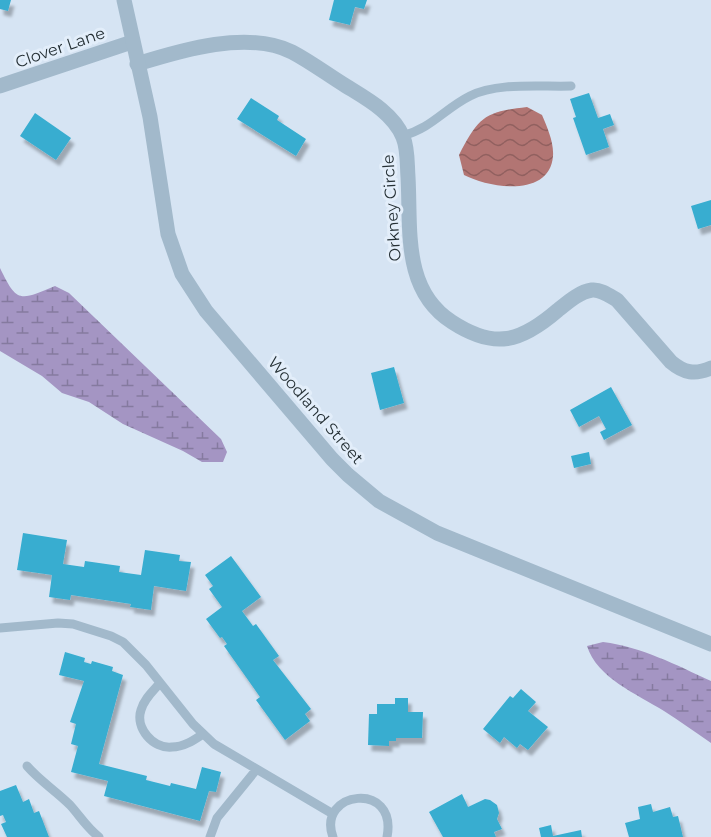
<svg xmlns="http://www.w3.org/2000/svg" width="711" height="837" font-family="Montserrat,sans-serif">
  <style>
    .wetland { fill: url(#wetland-marsh) }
    .water { fill: url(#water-waves) }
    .building { fill: #37add0; filter: url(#shadow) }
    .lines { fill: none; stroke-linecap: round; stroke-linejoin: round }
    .service { stroke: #a2b9cb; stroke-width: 9 }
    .minor { stroke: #a2b9cb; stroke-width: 15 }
    .tertiary { stroke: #a2b9cb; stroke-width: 15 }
    .labels { text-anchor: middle; stroke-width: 6; stroke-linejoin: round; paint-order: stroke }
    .street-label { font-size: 16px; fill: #253035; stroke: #e3eefa }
  </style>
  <defs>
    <pattern id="wetland-marsh" width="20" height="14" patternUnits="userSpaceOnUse" patternTransform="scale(1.5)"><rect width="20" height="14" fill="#a495c3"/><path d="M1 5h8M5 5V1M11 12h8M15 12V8" fill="none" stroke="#857a9f"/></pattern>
    <pattern id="water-waves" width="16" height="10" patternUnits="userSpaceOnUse" patternTransform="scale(1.5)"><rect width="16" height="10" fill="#b27573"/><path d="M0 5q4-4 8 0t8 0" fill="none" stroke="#91605f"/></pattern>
    <filter id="shadow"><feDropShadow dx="3.5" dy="6" stdDeviation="1.5" flood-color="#0004"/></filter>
  </defs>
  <rect width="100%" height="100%" fill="#d6e4f3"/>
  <path class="wetland" d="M0,268C17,303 19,301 55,286L69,293L221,439L227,452L223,462H202L183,451L123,424L89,402L62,393L42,376L0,351Z
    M603,642C642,647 676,665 711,681V743C695,732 680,721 664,711C637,694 597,678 587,646Z"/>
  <path class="water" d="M527,107L542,115C547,127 554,142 553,156C550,198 489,188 464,175L459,155C479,117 484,112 527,107Z"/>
  <path class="building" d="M0,0H11L8,11L0,9Z
    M334,0H367L364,9L355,7L350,25L329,20Z
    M589,93L598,118L610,114L614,125L603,129L609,147L586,155L573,118L576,117L570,99Z
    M251,98L279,116L277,120L306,139L296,156L237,119Z
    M35,113L71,138L56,160L20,136Z
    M711,200V225L698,229L691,206Z
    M394,367L404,403L380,410L371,373Z
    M611,387L632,425L604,440L600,432L606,429L599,416L579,427L570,410Z
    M589,452L591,464L574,468L571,456Z
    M23,533L67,540L63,564L84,567L85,561L120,566L119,572L141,575L145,550L180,555L179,561L191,562L186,591L154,586L151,610L130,607L131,604L71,595L70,600L49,597L52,575L17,570Z
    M231,556L261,597L242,611L253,626L256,624L279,656L273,660L311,709L305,714L310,721L285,740L256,700L260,697L224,646L227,644L222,637L220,638L206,619L222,607L209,589L213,586L205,575Z
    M65,652L85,658L84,662L91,664L92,661L113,667L112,671L123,675L99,764L147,776L146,780L170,786L171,783L196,789L202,767L221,772L216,792L209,791L200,821L104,796L108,781L71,772L78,746L71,744L76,724L70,722L84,681L59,675Z
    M521,689L536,702L528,711L548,727L528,750L520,744L517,748L504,737L500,743L483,729L510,696L513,698Z
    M395,698H408V712H423L422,738H396V741H389V746L368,745L369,714H377V704H395Z
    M16,785L23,802L29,799L34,813L39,811L49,837H7L1,824L6,822L3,815L0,816V791Z
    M462,794L468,807L485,799L490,800L497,805L499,813L497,819L502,829L494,832L496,837H443L429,812Z
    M651,804L653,812L670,807L673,817L678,816L683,837H629L625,823L640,819L638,807Z
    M551,825L553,836L581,830L582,837H541L539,828Z"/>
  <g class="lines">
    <path class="service" d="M402,136C432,128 444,109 470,96C497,82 541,87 571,86
      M0,628L58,623L73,624L111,636L123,642L146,665L193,724L214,744L333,814
      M160,683C153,691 144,699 141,710C135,728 153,749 172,747C184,747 194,740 203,734
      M27,766C40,781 56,791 70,805C80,816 87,828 99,837
      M210,837L217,818L256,770
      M333,837C316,791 398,780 387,837"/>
    <path class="minor" d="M137,64C182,50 248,30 292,52C311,62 328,75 346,86C367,99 393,113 403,137C408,149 407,164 408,177C411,229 402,290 452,322C495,350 521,342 558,310C568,302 579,292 592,290C601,289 610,296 617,300L671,362C684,373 695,375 711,368
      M0,86L132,42"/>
    <path class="tertiary" d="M124,0L150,117L168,234L182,274L206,311L332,459L348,475L379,501L437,533L711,644"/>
  </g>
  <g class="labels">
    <g class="street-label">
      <text transform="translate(60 47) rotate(-19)" y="6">Clover Lane</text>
      <text transform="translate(391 208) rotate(-94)" y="6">Orkney Circle</text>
      <text transform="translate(316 410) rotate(49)" y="6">Woodland Street</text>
    </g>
  </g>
</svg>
